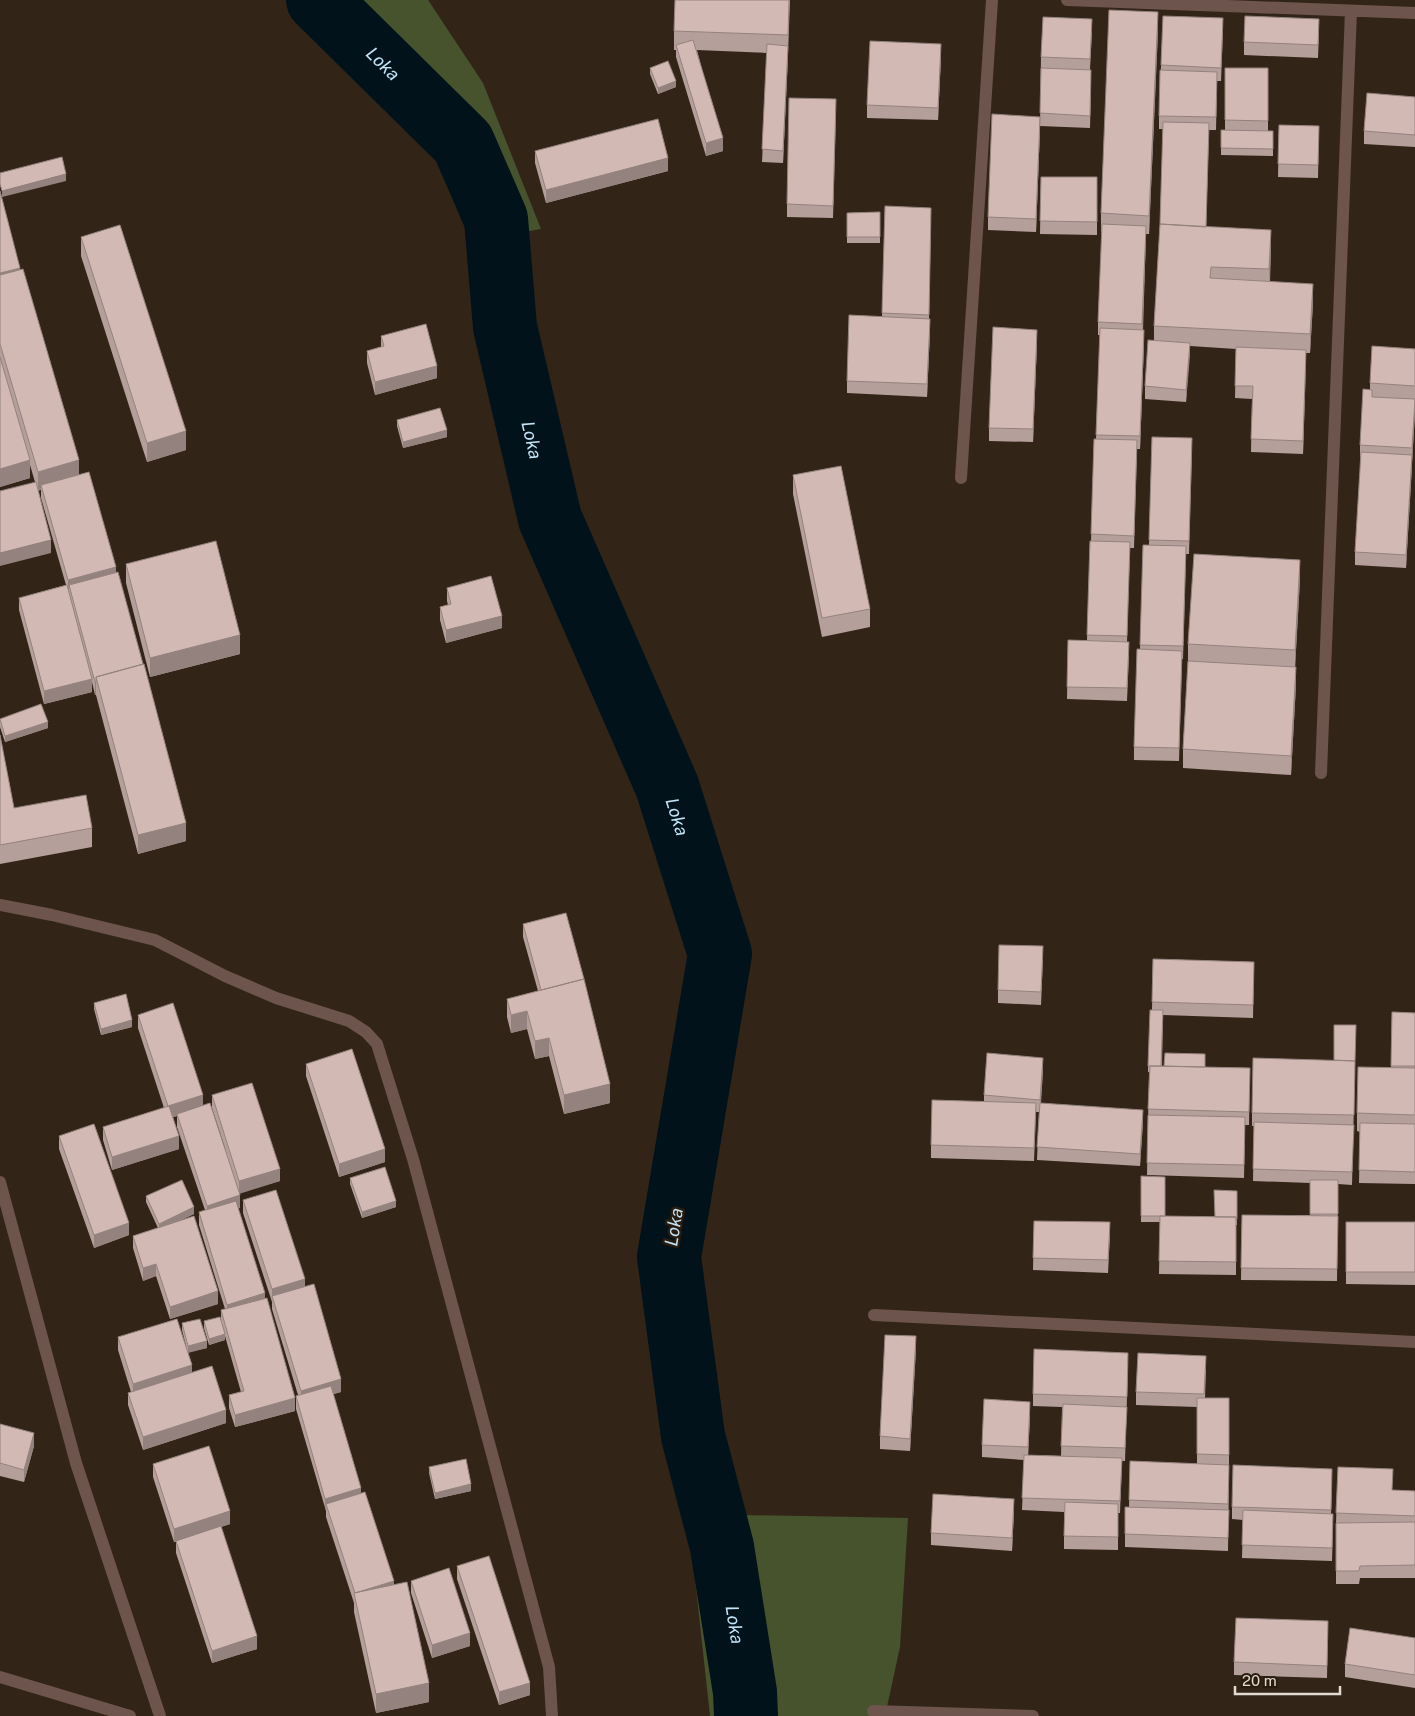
<svg xmlns="http://www.w3.org/2000/svg" width="1415" height="1716" font-family="'Public Sans',sans-serif">
  <style>
    .green { fill: #47532d }
    .lines { fill: none; stroke-linecap: round; stroke-linejoin: round }
    .river { stroke: #01121b; stroke-width: 64 }
    .minor { stroke: #6d544d; stroke-width: 12 }
    .wall { fill: #b59f9b }
    .shaded-wall { fill: #94827e }
    .building { fill: #d3b9b4; stroke: #94827e }
    .labels { text-anchor: middle; stroke-width: 5; stroke-linejoin: round; paint-order: stroke }
    .water-label { font-size: 18px; font-style: italic; fill: #c2e4f6; stroke: #281c0e }
  </style>
  <rect width="100%" height="100%" fill="#322518"/>
  <path class="green" d="M305,0H428L483,83L541,229L483,239L461,181Z
    M688,1514L908,1518L900,1647L885,1716H710Z"/>
  <g class="lines">
    <path class="river" id="s1" d="M318,0L463,143L496,219L505,327L550,519L667,786L720,954L669,1257L693,1436L722,1547L745,1692L746,1716"/>
    <path class="minor" d="M1067,0L1415,13
      M961,478L992,0
      M1321,773L1351,11
      M0,905L52,915L155,940L225,976L276,998L349,1021L366,1032L377,1044L413,1159L549,1667L552,1716
      M0,1182L76,1463L160,1716
      M874,1315L1415,1342
      M0,1677L130,1716
      M873,1711L1033,1716"/>
  </g>
  <path class="wall" d="M790,0L788,54L783,163L762,162L767,53L697,50L723,151L706,156L676,57V50H674V31Z
    M1163,16L1223,31L1221,81H1217L1216,130H1209L1206,227L1271,249L1270,282L1313,303L1310,353H1306L1303,454L1251,452L1252,399L1235,398L1236,349L1190,346L1186,402L1145,399V386L1154,341V326L1160,224L1163,129H1159V116Z
    M1158,31L1149,234H1146L1143,330L1144,343L1140,449H1137L1134,548H1130L1127,642L1129,654L1127,701L1067,699L1068,640H1087L1090,541H1091L1094,439H1096L1100,335H1098V322L1102,232H1101V213Z
    M1092,32L1090,69L1091,82L1090,128L1040,126L1041,57Z
    M1319,32L1318,58L1244,55V42Z
    M941,57L938,120L867,118V105Z
    M650,68L676,87L658,94L650,74Z
    M1225,68H1268V131H1273V156L1221,155V130H1225Z
    M1415,97V147L1364,144V131Z
    M836,112L833,218L787,217V204Z
    M1279,125L1319,126L1318,178L1278,177Z
    M1040,129L1036,232L988,230V217Z
    M535,151L668,171L546,203L535,163Z
    M1041,177H1097V235L1040,234Z
    M0,191L20,270L79,475L116,573L186,841L138,854L96,695H95L92,682V692L44,704L19,610V598L66,585L41,498V490H38L51,553L35,482L30,465V478L0,487Z
    M885,206L931,221L929,318L930,331L927,397L847,393V381L882,316Z
    M880,212V243H847V213Z
    M81,237L186,450L147,462L81,256Z
    M381,336L437,378L375,395L367,363V351L381,347Z
    M1037,342L1033,442L989,441V428Z
    M1415,349V399L1372,396L1415,399V412L1406,568L1355,565V552L1361,457H1360V445L1370,390V383Z
    M397,420L447,437L403,448L397,426Z
    M1152,437L1192,450L1189,554H1186L1183,659H1182L1179,761L1134,760V747L1140,649L1143,545H1149Z
    M793,475L870,609V627L822,637L793,494Z
    M126,564L240,654L150,677L126,583Z
    M1300,579L1295,667L1296,685L1291,775L1183,768V749L1188,661V644Z
    M447,588L502,628L446,643L440,620V607L448,605L447,601Z
    M0,719L48,728L5,742L0,727Z
    M0,735L14,808L92,828V847L0,864Z
    M523,924L610,1103L564,1114L549,1056L535,1059L527,1029L511,1033L507,1017V999L538,991L523,937Z
    M1043,958L1041,1005L998,1003V990Z
    M1153,959L1254,962L1253,1018L1163,1015L1162,1066L1250,1068L1249,1125H1245L1244,1178L1147,1175L1149,1072H1148V1066L1152,1010Z
    M94,1003L132,1027L101,1035L94,1009Z
    M1392,1012L1415,1013V1184L1359,1183L1360,1132L1357,1131V1113L1391,1068Z
    M138,1015L203,1105L226,1151L212,1108V1095L280,1181L239,1193L240,1208H238L265,1298L295,1411L235,1427L229,1408V1395L241,1392L225,1336V1340L209,1345L204,1328V1321L221,1322V1310L225,1309L199,1225V1212L205,1210L177,1127V1116L173,1117L179,1149L112,1170L103,1140V1127L164,1108L138,1028Z
    M1355,1061L1352,1185L1338,1184L1337,1281L1241,1280L1242,1215H1310V1183L1253,1181L1254,1126H1252V1113Z
    M306,1064L385,1162L339,1177L306,1076Z
    M1043,1070L1041,1103L1143,1122L1140,1166L1037,1160L1039,1112H1036L1034,1161L931,1158V1145L984,1101V1095Z
    M59,1136L129,1235L94,1248L59,1149Z
    M1141,1176L1165,1216L1214,1217L1237,1191V1225H1236V1275L1159,1274L1160,1222H1141Z
    M350,1178L396,1207L362,1218L350,1184Z
    M146,1196L194,1214L177,1222L218,1304L170,1319L156,1276L143,1281L133,1248V1236L158,1228L146,1202Z
    M243,1200L305,1287L341,1392L333,1394L361,1493L394,1585L429,1702L376,1713L354,1612V1603L326,1517V1511L296,1409V1396L298,1395L272,1309V1302L243,1213Z
    M1034,1221L1110,1235L1108,1273L1033,1270Z
    M1346,1222H1415V1285L1346,1284Z
    M182,1323L207,1348L188,1352L192,1372L226,1423L143,1450L128,1405V1393L131,1392L118,1350V1337L187,1350L182,1330Z
    M916,1349L910,1451L880,1449V1436Z
    M1128,1365L1125,1461H1122L1120,1513H1118V1550L1064,1549V1512L1022,1510L1024,1460L982,1457V1445L1030,1415L1028,1455L1061,1456L1062,1407L1033,1406V1394Z
    M1206,1369L1205,1398H1229V1478L1228,1551L1125,1547V1507H1129L1130,1461L1197,1464V1407L1136,1405V1392Z
    M0,1424L34,1446L24,1482L0,1476Z
    M153,1464L230,1524L221,1527L257,1649L212,1663L176,1553V1542H174L153,1477Z
    M429,1467L471,1491L435,1499L429,1473Z
    M1338,1467L1392,1490L1415,1491V1578H1360L1359,1584H1336V1523Z
    M1332,1482L1331,1514L1333,1527L1332,1561L1242,1558L1243,1520L1232,1519V1507Z
    M1014,1511L1012,1551L931,1545V1533Z
    M457,1566L530,1695L499,1705L457,1579Z
    M411,1581L470,1646L432,1658L411,1593Z
    M1328,1621L1327,1678L1234,1675V1662Z
    M1415,1638V1688L1345,1677V1664Z"/>
  <path class="shaded-wall" d="M1158,12V31L1149,234V216Z
    M941,44V57L938,120V108Z
    M788,46V58L783,163V151Z
    M676,81V87L658,94V88Z
    M1040,117V129L1036,232V219Z
    M723,138V151L706,156V143Z
    M668,158V171L546,203V190Z
    M66,174V181L2,197V191Z
    M1146,226V239L1142,337V324Z
    M1271,230V249L1269,288V269Z
    M20,268V281L0,285V273Z
    M1313,284V303L1310,353V334Z
    M930,319V331L927,397V384Z
    M1037,330V342L1033,442V429Z
    M1144,330V343L1140,449V436Z
    M1190,343V356L1186,402V390Z
    M1306,350V363L1303,454V441Z
    M437,366V378L375,395V382Z
    M1415,399V412L1412,461V448Z
    M447,430V437L403,448V442Z
    M186,431V450L147,462V443Z
    M1412,455V467L1406,568V555Z
    M30,460V478L0,487V469Z
    M79,460V479L41,485V490L38,491V472Z
    M51,540V553L0,566V553Z
    M1300,560V579L1295,669V650Z
    M116,567V579L69,585L68,592V580Z
    M502,616V628L446,643V630Z
    M240,635V654L150,677V658Z
    M1296,667V685L1291,775V756Z
    M92,679V692L44,704V691Z
    M95,682H96V695H95Z
    M48,722V728L5,742V736Z
    M186,823V841L138,854V835Z
    M527,1011V1029L511,1033V1015Z
    M132,1020V1027L101,1035V1029Z
    M549,1038V1056L535,1059V1041Z
    M1043,1058V1070L1040,1112V1100Z
    M610,1084V1103L564,1114V1095Z
    M203,1095V1108L177,1114V1116L168,1119V1106Z
    M1143,1110V1122L1140,1166V1154Z
    M179,1136V1149L112,1170V1157Z
    M385,1149V1162L339,1177V1164Z
    M280,1169V1181L239,1194V1181Z
    M240,1195V1208L207,1218V1206Z
    M396,1201V1207L362,1218V1212Z
    M194,1207V1214L159,1230V1224Z
    M129,1223V1235L94,1248V1235Z
    M156,1264V1276L143,1281V1268Z
    M305,1279V1292L272,1296V1302V1289Z
    M218,1291V1304L170,1319V1307Z
    M265,1293V1306L227,1317V1305Z
    M225,1334V1340L209,1345V1339Z
    M916,1336V1349L910,1451V1439Z
    M207,1341V1348L188,1353V1346Z
    M192,1365V1377L133,1396V1384Z
    M341,1379V1392L301,1404V1391Z
    M295,1398V1411L235,1427V1415Z
    M1030,1402V1415L1028,1460V1447Z
    M226,1410V1423L143,1450V1437Z
    M34,1433V1446L24,1482V1470Z
    M471,1484V1491L435,1499V1493Z
    M361,1488V1501L326,1504L325,1511V1499Z
    M1014,1499V1511L1012,1551V1538Z
    M230,1511V1524L174,1542V1529Z
    M394,1581V1594L355,1593Z
    M470,1633V1646L432,1658V1645Z
    M257,1636V1649L212,1663V1651Z
    M429,1683V1702L376,1713V1694Z
    M530,1683V1695L499,1705V1692Z"/>
  <path class="building" d="M675,0H789L788,35L674,31Z
    M1109,10L1158,12L1149,216L1101,213Z
    M1163,16L1223,18L1221,68L1161,65Z
    M1245,16L1319,19L1318,45L1244,42Z
    M1043,17L1092,19L1090,59L1041,57Z
    M693,40L723,138L706,143L676,45Z
    M870,41L941,44L938,108L867,105Z
    M767,44L788,46L783,151L762,149Z
    M668,61L676,81L658,88L650,68Z
    M1041,68L1091,70L1090,116L1040,113Z
    M1225,68H1268V121L1225,120Z
    M1160,70L1217,72L1216,117L1159,116Z
    M1367,93L1415,97V135L1364,131Z
    M789,98L836,99L833,206L787,204Z
    M992,114L1040,117L1036,219L988,217Z
    M658,119L668,158L546,190L535,151Z
    M1163,122L1209,123L1206,227L1160,224Z
    M1279,125L1319,126L1318,165L1278,164Z
    M1221,130L1273,131V149L1221,148Z
    M62,157L66,174L2,191L0,184V173Z
    M1041,177H1097V222L1040,221Z
    M0,191L20,268L0,273Z
    M885,206L931,208L929,315L882,313Z
    M880,212V237H847V213Z
    M1102,224L1146,226L1142,324L1098,322Z
    M1160,224L1271,230L1269,269L1211,267L1210,278L1313,284L1310,334L1154,326Z
    M120,225L186,431L147,443L81,237Z
    M23,269L79,460L38,472L0,344V275Z
    M849,315L930,319L927,384L847,381Z
    M426,324L437,366L375,382L367,351L384,346L381,336Z
    M993,327L1037,330L1033,429L989,428Z
    M1100,328L1144,330L1140,436L1096,435Z
    M1148,340L1190,343L1186,390L1145,386Z
    M1372,346L1415,349V386L1370,383Z
    M1236,347L1306,350L1303,441L1251,439L1253,386H1235Z
    M0,357L30,460L0,469Z
    M1363,389L1372,390V397L1415,399L1412,448L1360,445Z
    M440,408L447,430L403,442L397,420Z
    M1152,437L1192,438L1189,541L1149,540Z
    M1094,439L1137,440L1134,536L1091,534Z
    M1361,452L1412,455L1406,555L1355,552Z
    M841,466L870,609L822,618L793,475Z
    M89,472L116,567L68,580L41,485Z
    M36,482L51,540L0,553V491Z
    M216,541L240,635L150,658L126,564Z
    M1090,541L1130,542L1127,636L1087,635Z
    M1143,545L1186,546L1183,646L1140,645Z
    M1194,554L1300,560L1295,650L1188,644Z
    M118,572L143,664L96,677V682H95L69,585Z
    M491,576L502,616L446,630L440,607L451,604L447,588Z
    M67,585L92,679L44,691L19,598Z
    M1068,640L1129,642L1127,688L1067,687Z
    M1137,649L1182,651L1179,748L1134,747Z
    M1188,661L1296,667L1291,756L1183,749Z
    M144,664L186,823L138,835L96,677Z
    M41,704L48,722L5,736L0,719Z
    M0,735L14,808L86,795L92,828L0,845Z
    M566,913L584,979L541,990L523,924Z
    M999,945L1043,946L1041,992L998,990Z
    M1153,959L1254,962L1253,1005L1152,1002Z
    M584,979L610,1084L564,1095L549,1038L535,1041L527,1011L511,1015L507,999Z
    M126,994L132,1020L101,1029L94,1003Z
    M173,1003L203,1095L168,1106L138,1015Z
    M1150,1010H1163L1161,1066H1148Z
    M1392,1012L1415,1013V1066H1391Z
    M1334,1025H1356L1355,1061L1334,1060Z
    M352,1049L385,1149L339,1164L306,1064Z
    M987,1053L1043,1058L1040,1100L984,1095Z
    M1165,1053L1205,1054V1067L1164,1066Z
    M1253,1058L1355,1061L1354,1115L1252,1113Z
    M1150,1066L1250,1068L1249,1112L1148,1109Z
    M1358,1067L1415,1068V1115L1357,1113Z
    M252,1083L280,1169L239,1181L212,1095Z
    M932,1100L1036,1103L1034,1148L931,1145Z
    M210,1103L240,1195L207,1206L177,1114Z
    M1040,1103L1143,1110L1140,1154L1037,1147Z
    M169,1106L179,1136L112,1157L103,1127Z
    M1148,1115L1245,1117L1244,1165L1147,1163Z
    M1254,1122L1354,1125L1352,1172L1253,1169Z
    M1360,1123L1415,1124V1172L1359,1170Z
    M94,1124L129,1223L94,1235L59,1136Z
    M385,1167L396,1201L362,1212L350,1178Z
    M1141,1176L1165,1177V1216H1141Z
    M182,1180L194,1207L159,1224L146,1196Z
    M1310,1180H1338V1214H1310Z
    M276,1190L305,1279L272,1289L243,1200Z
    M1214,1190L1237,1191V1219H1236V1217H1215Z
    M236,1201L265,1293L227,1305L199,1212Z
    M1242,1215L1338,1216L1337,1269L1241,1268Z
    M194,1216L218,1291L170,1307L156,1264L143,1268L133,1236Z
    M1160,1216L1236,1217V1262L1159,1261Z
    M1034,1221L1110,1222L1108,1260L1033,1258Z
    M1346,1222H1415V1272H1346Z
    M314,1284L341,1379L301,1391L272,1296Z
    M267,1298L295,1398L235,1415L229,1395L244,1391L221,1310Z
    M220,1317L225,1334L209,1339L204,1321Z
    M177,1319L192,1365L133,1384L118,1337Z
    M200,1319L207,1341L188,1346L182,1323Z
    M885,1335L916,1336L910,1439L880,1436Z
    M1034,1349L1128,1353L1127,1397L1033,1394Z
    M1138,1353L1206,1356L1204,1394L1136,1392Z
    M212,1366L226,1410L143,1437L128,1393Z
    M331,1386L361,1488L325,1499L296,1396Z
    M1197,1398H1229V1455L1197,1454Z
    M984,1399L1030,1402L1028,1447L982,1445Z
    M1063,1404L1127,1407L1125,1448L1061,1446Z
    M0,1424L34,1433L24,1470L0,1463Z
    M209,1446L230,1511L174,1529L153,1464Z
    M1024,1455L1122,1458L1120,1501L1022,1498Z
    M466,1459L471,1484L435,1493L429,1467Z
    M1130,1461L1229,1465L1228,1504L1129,1500Z
    M1233,1465L1332,1469L1331,1510L1232,1507Z
    M1338,1467L1393,1469L1392,1490L1415,1491V1516L1336,1513Z
    M365,1492L394,1581L355,1593L326,1504Z
    M933,1494L1014,1499L1012,1538L931,1533Z
    M1065,1502L1118,1504V1537L1064,1536Z
    M1125,1507L1229,1510L1228,1538L1125,1534Z
    M1243,1510L1333,1514L1332,1548L1242,1545Z
    M1415,1522V1565L1360,1566L1359,1571H1336V1523Z
    M221,1526L257,1636L212,1651L176,1541Z
    M489,1556L530,1683L499,1692L457,1566Z
    M449,1568L470,1633L432,1645L411,1581Z
    M407,1582L429,1683L376,1694L354,1593Z
    M1236,1618L1328,1621L1327,1666L1234,1662Z
    M1350,1628L1415,1638V1675L1345,1664Z"/>
  <g class="labels">
    <g class="water-label">
      <text dy="6" stroke="none"><textPath href="#s1" startOffset="91">Loka</textPath></text>
      <text dy="6" stroke="none"><textPath href="#s1" startOffset="511">Loka</textPath></text>
      <text dy="6" stroke="none"><textPath href="#s1" startOffset="916">Loka</textPath></text>
      <text transform="translate(674 1227) rotate(-81)" y="6">Loka</text>
      <text dy="6" stroke="none"><textPath href="#s1" startOffset="1741">Loka</textPath></text>
    </g>
  </g>
  <path d="M1235 1686v8h105v-8" fill="none" stroke="#e2d9d0" stroke-width="2.5"/>
  <text x="1242" y="1686" font-size="15" fill="#e2d9d0" stroke="#281c0e" stroke-width="4" paint-order="stroke">20 m</text>
</svg>
